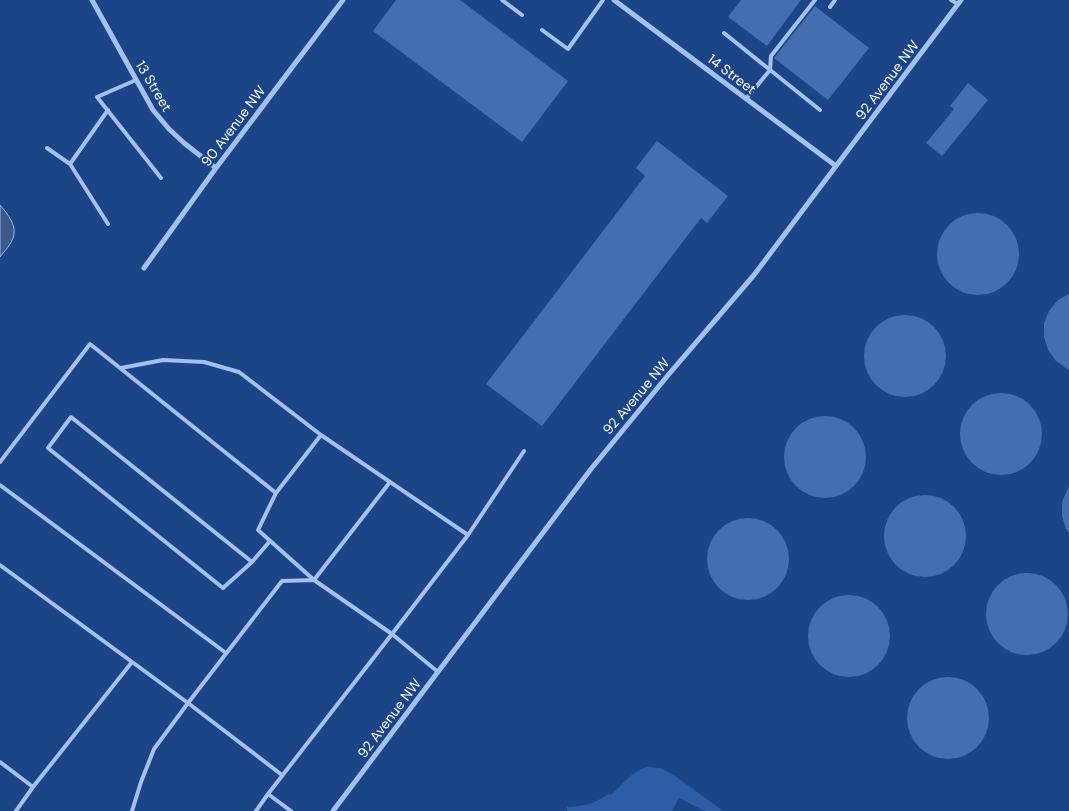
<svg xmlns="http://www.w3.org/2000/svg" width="1069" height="811" font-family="'DM Sans',sans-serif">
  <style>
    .green { fill: #2f5da5 }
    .water { fill: #3c598a; stroke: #97baed }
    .building { fill: #446eb0 }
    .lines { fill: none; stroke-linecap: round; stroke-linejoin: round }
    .service { stroke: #a4c0ec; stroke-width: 4 }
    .minor { stroke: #a4c0ec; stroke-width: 5 }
    .labels { text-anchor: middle; stroke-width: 4.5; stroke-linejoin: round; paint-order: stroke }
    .street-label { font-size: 14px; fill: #fff; stroke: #1c4587 }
  </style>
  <rect width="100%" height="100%" fill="#1c4587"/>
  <path class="green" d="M648,767L660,768L674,775L723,811H705L679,798L672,811H567V807C586,806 593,804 609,794L611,795C623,785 631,771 648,767Z"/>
  <path class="water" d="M0,205C10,217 20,229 10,244C7,249 3,253 0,257Z"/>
  <path class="building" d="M396,0H460L568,81L522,142L373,31Z
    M741,0H801L767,46L728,17Z
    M815,6L869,48L828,100L774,58Z
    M968,83L988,100L942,156L926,143L954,109L950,106Z
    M657,141L728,196L707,223L701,218L542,426L486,384L645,176L636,168Z
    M937 254a41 41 0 1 1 82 0a41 41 0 1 1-82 0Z
    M1069,294V370L1056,361L1048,350L1044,337V323L1049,311L1058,300Z
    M864 356a41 41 0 1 1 82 0a41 41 0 1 1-82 0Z
    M960 434a41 41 0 1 1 82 0a41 41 0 1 1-82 0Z
    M784 457a41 41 0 1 1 82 0a41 41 0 1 1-82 0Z
    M1069,486V533L1066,529L1062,516V502Z
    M884 536a41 41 0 1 1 82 0a41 41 0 1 1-82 0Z
    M707 559a41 41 0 1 1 82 0a41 41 0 1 1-82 0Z
    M986 614a41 41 0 1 1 82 0a41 41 0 1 1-82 0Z
    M808 636a41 41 0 1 1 82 0a41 41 0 1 1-82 0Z
    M907 718a41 41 0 1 1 82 0a41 41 0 1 1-82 0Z"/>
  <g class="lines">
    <path class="service" d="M502,0L522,15
      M951,0L958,4
      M830,7L835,0
      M542,30L568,49L603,0
      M724,33L820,110
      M136,80L97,97L161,178
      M746,99L770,70L771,56L815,0
      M47,148L70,164L108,110
      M70,164L108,224
      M121,368L163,360L204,362L239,372L321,435
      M0,462L90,344L276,493
      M0,485L226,653
      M468,535L524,451
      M252,562L223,588L48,448L71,417L252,562L270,541
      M0,565L188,703L282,581L314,580L390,482
      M0,762L33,787L132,662
      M16,811L33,787
      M132,811L141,782L154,749L188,703L282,775
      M256,811L268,794
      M291,811L268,794L392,634L314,580L258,530L276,493L321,435L468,535L392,634L438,672"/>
    <path class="minor" d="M92,0L153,110L169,129L184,143L216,168
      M614,0L836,166
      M144,268L216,168L343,0
      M333,811L591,469L669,374L754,275L961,0"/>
  </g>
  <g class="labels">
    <g class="street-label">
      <text transform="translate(732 74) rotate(37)" y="5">14 Street</text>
      <text transform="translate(887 80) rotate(-53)" y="5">92 Avenue NW</text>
      <text transform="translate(154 86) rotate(59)" y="5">13 Street</text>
      <text transform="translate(233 126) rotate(-53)" y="5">90 Avenue NW</text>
      <text transform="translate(636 396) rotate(-50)" y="5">92 Avenue NW</text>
      <text transform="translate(389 718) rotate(-53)" y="5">92 Avenue NW</text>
    </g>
  </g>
</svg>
